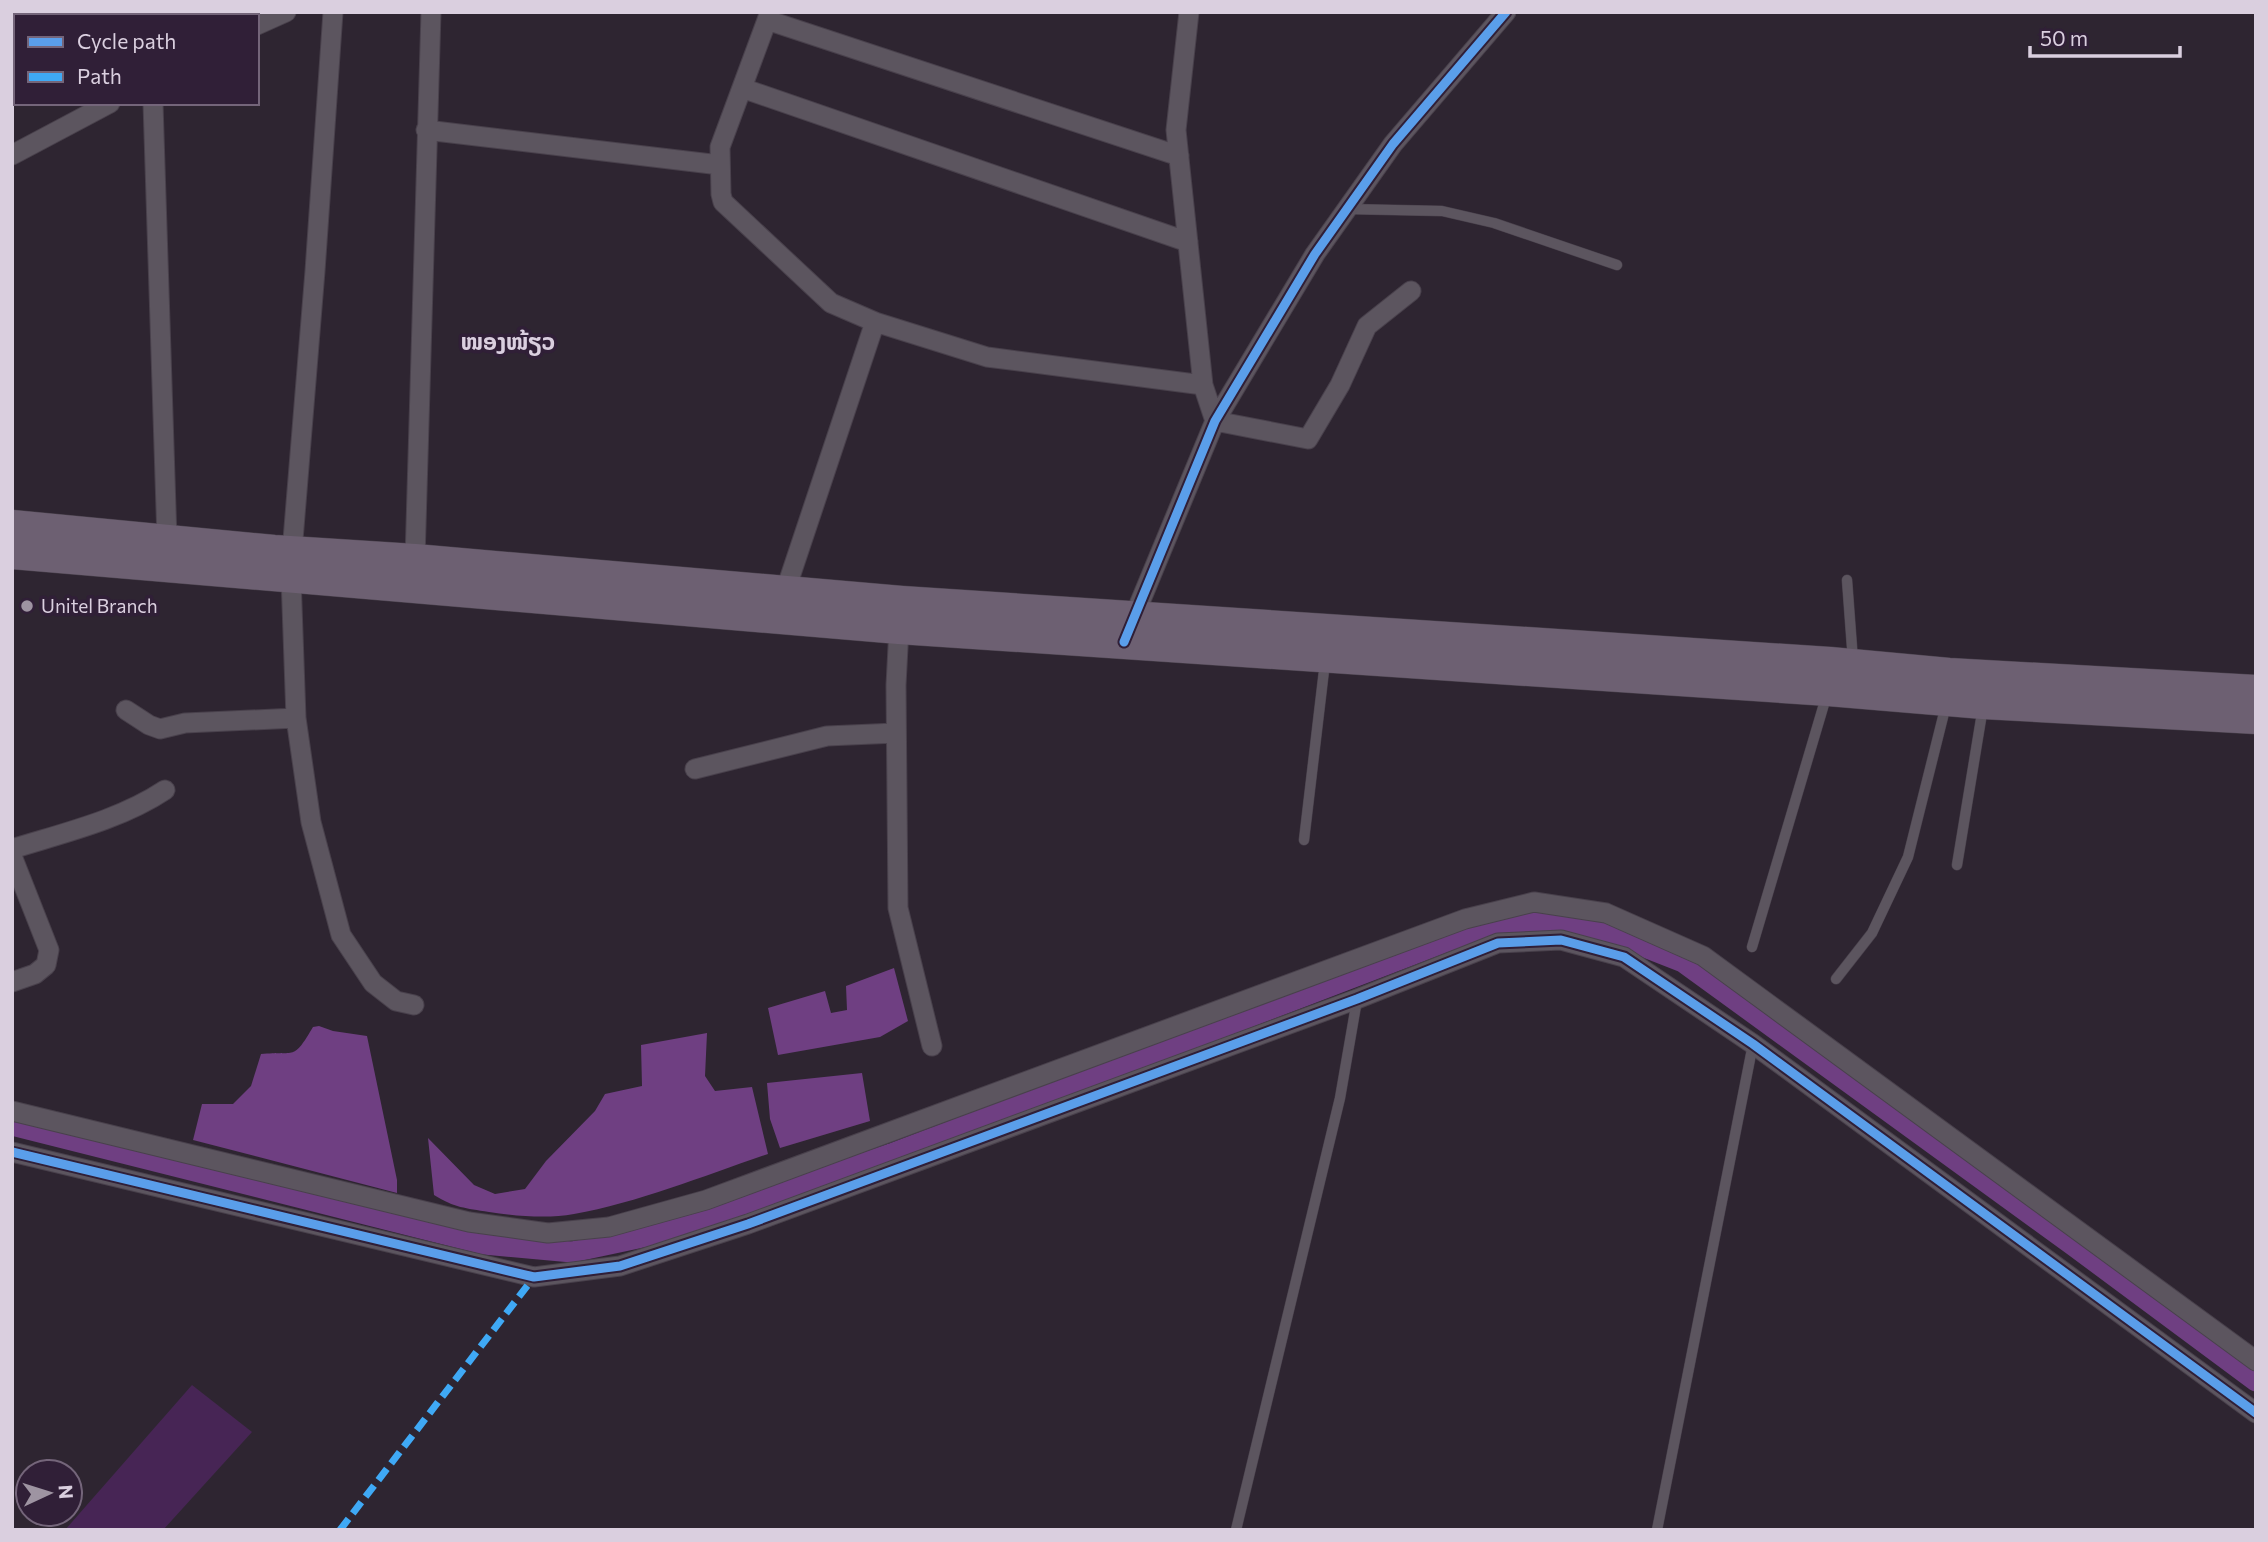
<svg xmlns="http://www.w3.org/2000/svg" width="2268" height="1542" font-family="Commissioner,'Noto Sans Lao',sans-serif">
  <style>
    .green { fill: #472555 }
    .water { fill: #6f3f82 }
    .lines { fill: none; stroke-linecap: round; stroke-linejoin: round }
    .canal { stroke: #6f3f82; stroke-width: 21 }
    .service-casing { stroke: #49414c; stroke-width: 11 }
    .minor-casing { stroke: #49414c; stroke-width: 21 }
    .trunk-casing { stroke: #49414c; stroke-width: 33 }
    .service { stroke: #5c555f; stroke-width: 10 }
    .minor { stroke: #5c555f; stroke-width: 19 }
    .trunk { stroke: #6d6072; stroke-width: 32 }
    .quiet { stroke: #3fa9f5; stroke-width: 7; stroke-dasharray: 14 7; stroke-linecap: butt }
    .cycleway-casing { stroke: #301f37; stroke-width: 13 }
    .cycleway { stroke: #5a9eea; stroke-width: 9 }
    .poi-dot { fill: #9e94a2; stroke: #301f37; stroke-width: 2.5 }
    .labels { text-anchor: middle; stroke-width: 7; stroke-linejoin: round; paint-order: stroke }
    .poi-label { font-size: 19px; fill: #dacfdf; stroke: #301f37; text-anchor: start }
    .quarter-label { font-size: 23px; font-weight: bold; fill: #dacfdf; stroke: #301f37 }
  </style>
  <rect width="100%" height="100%" fill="#2e2531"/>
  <path class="green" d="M192,1385L252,1432L163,1530H65Z"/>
  <path class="water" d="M894,968L908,1021L880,1037L778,1055L768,1008L825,991L831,1013L847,1010L846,986Z
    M319,1026L333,1031L367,1036L397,1180V1193L193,1140L202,1104H233L251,1086L261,1054C296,1051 293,1061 313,1027Z
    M707,1033L705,1076L715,1091L752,1087L768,1154C706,1175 638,1203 574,1214C547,1219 517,1216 489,1212C465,1208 455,1208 434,1195L428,1138L474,1185L495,1194L525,1189L546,1161L595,1111L605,1094L642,1086L641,1045Z
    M862,1073L870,1121L780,1148L770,1119L767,1083Z"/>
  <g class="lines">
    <path class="canal" d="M12,1125L484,1244L572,1252L652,1235L891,1154L1453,939L1536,922L1609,933L1683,962L2074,1246L2256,1381"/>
    <defs>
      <path id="service" d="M1347,209L1442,211L1494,223L1617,265
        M1847,580L1853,661
        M1304,840L1325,662
        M1957,865L1983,707
        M1752,947L1827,694
        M1836,979L1872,933L1908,857L1946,705
        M1236,1530L1340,1098L1357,1000
        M1657,1530L1753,1044"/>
      <path id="minor" d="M770,12L720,147L721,194L723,202L831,303L875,322
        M1189,12L1176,130L1203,385L1215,421L1308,439L1340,385L1367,326L1411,291
        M767,20L1179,156
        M257,25L286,12
        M742,88L1188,242
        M153,103L167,540
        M426,130L720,165
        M12,155L110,103
        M292,552L315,271L333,12
        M415,560L431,12
        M291,577L296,718L311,822L341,935L373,983L396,1001L414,1005
        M785,592L875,322L987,357L1203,385
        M1131,624L1215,421L1315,254L1393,144L1506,12
        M899,628L896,685L898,908L932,1046
        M126,710L149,725L160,729L185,723L296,718
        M695,769L827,736L896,733
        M12,849C63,833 120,820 165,790
        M12,856L49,950L46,965L35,974L12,982
        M12,1111L469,1222L548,1233L609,1227L706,1200L1465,919L1534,902L1606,913L1703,956L2256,1361
        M12,1152L534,1277L620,1266L748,1224L1357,999L1498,943L1561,940L1624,957L1753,1044L2256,1413"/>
      <path id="trunk" d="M12,526L274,551L415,560L902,602L1830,663L1949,674L2256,691
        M12,553L899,628L1828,690L1983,703L2256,718"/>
    </defs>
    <use href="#service" class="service-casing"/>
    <use href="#minor" class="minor-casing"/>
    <use href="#trunk" class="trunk-casing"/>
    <use href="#service" class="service"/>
    <use href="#minor" class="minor"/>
    <use href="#trunk" class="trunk"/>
    <path class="quiet" d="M340,1530L534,1277"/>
    <defs>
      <path id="cycleway" d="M1124,642L1215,421L1315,254L1393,144L1506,12
        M12,1152L534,1277L620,1266L748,1224L1357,999L1498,943L1561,940L1624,957L1753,1044L2256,1413"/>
    </defs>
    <use href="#cycleway" class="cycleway-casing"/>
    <use href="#cycleway" class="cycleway"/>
  </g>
  <circle class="poi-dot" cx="27" cy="606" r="7"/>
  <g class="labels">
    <g class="poi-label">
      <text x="41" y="613">Unitel Branch</text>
    </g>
    <g class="quarter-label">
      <text x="508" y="350">ໜອງໜ້ຽວ</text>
    </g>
  </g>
  <rect width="2268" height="1542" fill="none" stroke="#dacfdf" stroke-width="28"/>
  <rect x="14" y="14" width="245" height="91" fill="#301f37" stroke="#74657a" stroke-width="2"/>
  <rect x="28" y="37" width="35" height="10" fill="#5a9eea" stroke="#74657a" stroke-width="2"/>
  <text x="77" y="49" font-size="21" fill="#dacfdf">Cycle path</text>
  <rect x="28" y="72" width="35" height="10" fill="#3fa9f5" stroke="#74657a" stroke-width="2"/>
  <text x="77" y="84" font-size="21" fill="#dacfdf">Path</text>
  <g transform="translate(49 1493) rotate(86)"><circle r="33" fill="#301f37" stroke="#74657a" stroke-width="2"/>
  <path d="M0-5L12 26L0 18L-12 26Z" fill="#9e94a2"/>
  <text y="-10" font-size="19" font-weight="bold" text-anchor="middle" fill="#dacfdf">N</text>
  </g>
  <path d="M2030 46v10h150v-10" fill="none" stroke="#dacfdf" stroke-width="3.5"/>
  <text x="2040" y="46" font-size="21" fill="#dacfdf" stroke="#301f37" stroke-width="5" paint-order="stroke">50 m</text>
</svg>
